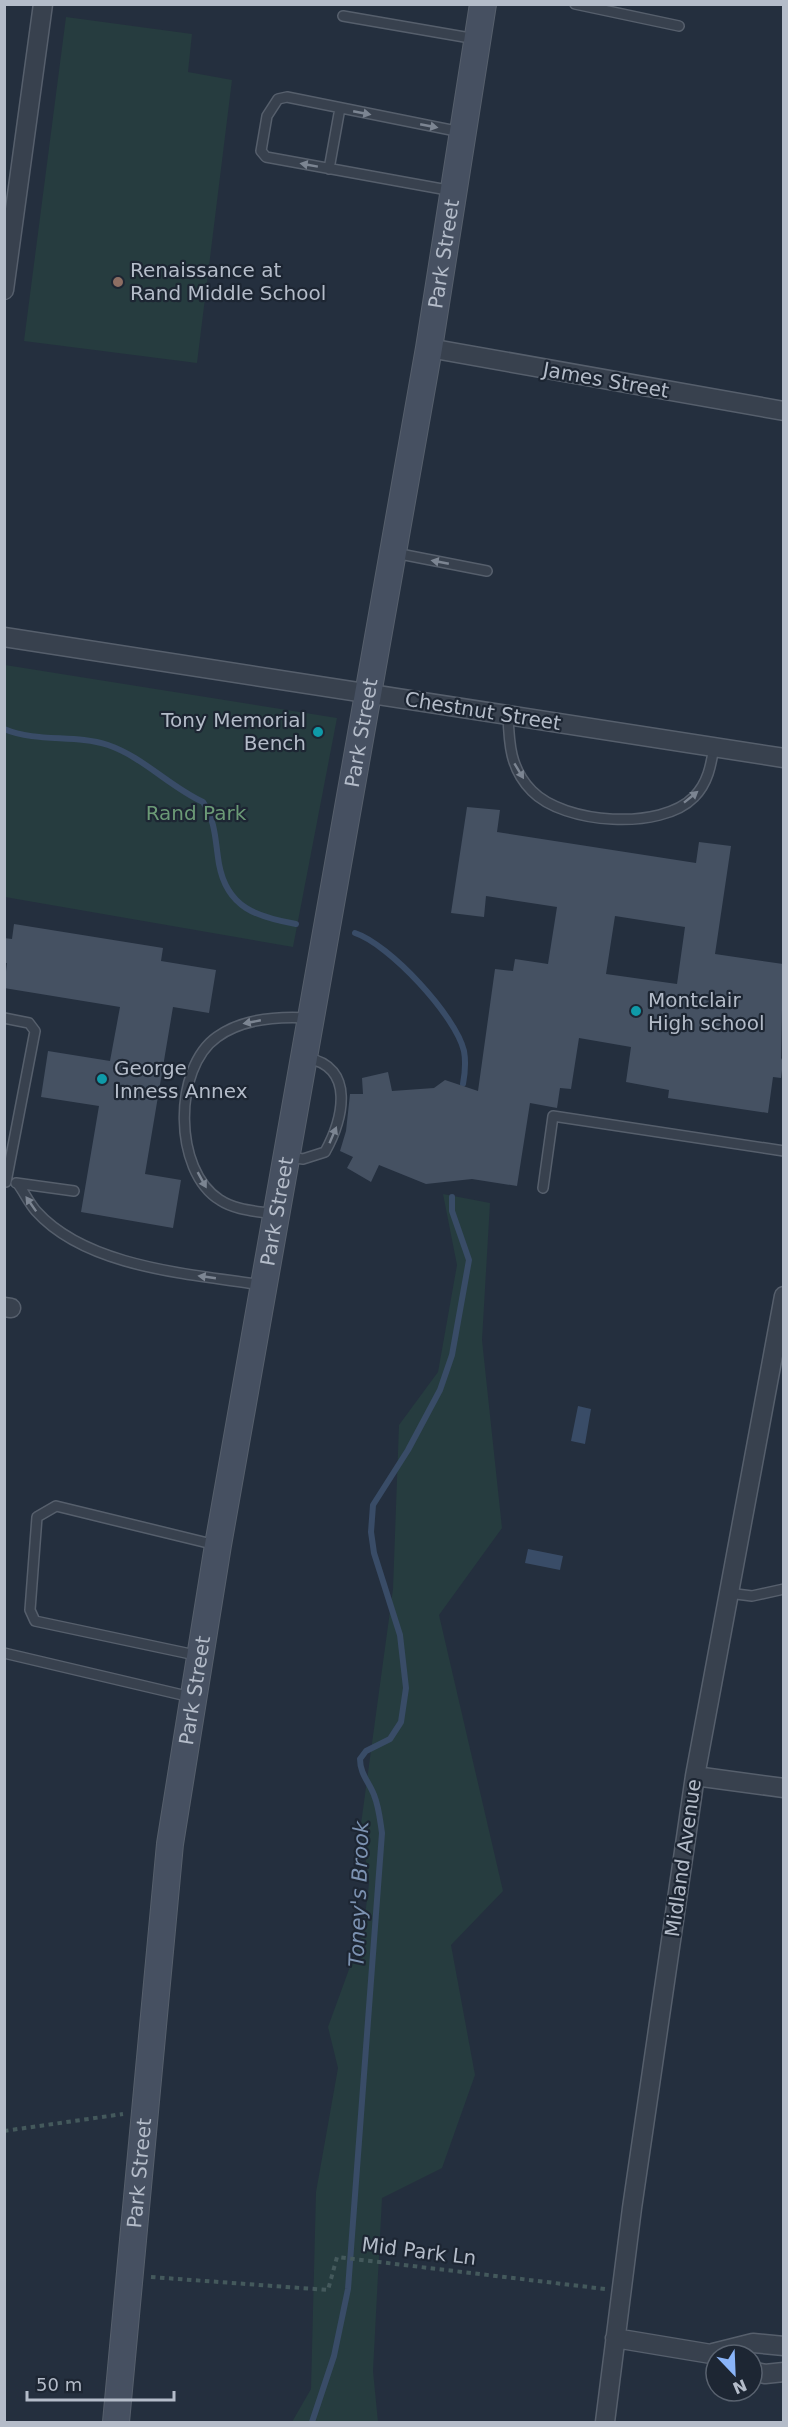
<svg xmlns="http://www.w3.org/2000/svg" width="788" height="2427" font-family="'DejaVu Sans',sans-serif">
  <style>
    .green { fill: #263c3f }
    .water { fill: #394c67 }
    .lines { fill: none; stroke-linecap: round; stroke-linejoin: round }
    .stream { stroke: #394c67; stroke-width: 6 }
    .building { fill: #455162; fill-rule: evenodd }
    .lane-casing { stroke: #565f6c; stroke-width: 12 }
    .street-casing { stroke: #565f6c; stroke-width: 21 }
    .secondary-casing { stroke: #565f6c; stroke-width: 28 }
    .path { stroke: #44595c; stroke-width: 4; stroke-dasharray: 4.5 4.5; stroke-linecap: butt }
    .lane { stroke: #38414e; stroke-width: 9 }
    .street { stroke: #38414e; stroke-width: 18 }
    .secondary { stroke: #465061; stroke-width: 26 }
    .oneway { fill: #7c8592 }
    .education-dot { fill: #8d6e63; stroke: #1d2633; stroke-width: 2 }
    .culture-dot { fill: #0f9aa8; stroke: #1d2633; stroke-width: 2 }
    .labels { text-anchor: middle; stroke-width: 4.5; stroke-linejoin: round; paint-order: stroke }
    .street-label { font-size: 20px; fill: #b4bcc9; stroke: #1d2633 }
    .poi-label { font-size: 20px; fill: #b4bcc9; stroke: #1d2633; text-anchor: start }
    .park-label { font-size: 20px; fill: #6b9a76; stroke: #1d2633 }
    .water-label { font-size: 21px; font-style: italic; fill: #7c92b1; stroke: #1d2633 }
  </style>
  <rect width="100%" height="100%" fill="#242f3e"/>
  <path class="green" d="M66,17L192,34L188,72L232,80L197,363L24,341Z
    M5,665L337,718L293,947L5,897Z
    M443,1194L490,1203L482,1340L502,1528L439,1615L503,1891L451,1945L475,2075L442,2168L382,2198L373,2371L378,2422H292L311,2389L316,2192L338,2068L328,2027L363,1931L369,1884L361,1824L393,1589L399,1425L438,1372L457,1265Z"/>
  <path class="water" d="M578,1406L591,1409L585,1444L571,1441Z
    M528,1549L563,1556L560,1570L525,1563Z"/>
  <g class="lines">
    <path class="stream" d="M4,729C38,743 74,734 108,745C143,757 170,787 203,802C216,822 215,840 219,864C227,908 257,917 296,924
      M355,933C389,944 456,1016 464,1051C466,1062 465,1073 463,1084
      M312,2422L334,2356L348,2289L382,1833C380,1820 379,1807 374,1795C369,1782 360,1774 360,1759L366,1751L390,1739L401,1722L406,1688L400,1635L374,1553L371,1532L373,1505L408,1450L440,1390L452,1355L469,1260L452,1211V1197"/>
  </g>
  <path class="building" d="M467,807L500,810L497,832L696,863L699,842L731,846L715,954L783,964L781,1058L783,1062L781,1078L773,1077L768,1113L668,1098L669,1090L626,1082L631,1047L579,1038L571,1089L560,1088L557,1108L530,1103L517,1186L472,1179L426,1184L379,1165L371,1182L347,1168L353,1157L340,1151L346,1131L350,1094H363L362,1078L388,1072L392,1091L434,1088L445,1080L478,1091L495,969L513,971L515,959L548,964L557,907L486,896L484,917L451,913ZM615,916L685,927L677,984L606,974Z
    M14,924L163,948L161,961L216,970L209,1013L173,1007L145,1174L181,1180L173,1228L81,1212L99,1106L41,1097L48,1051L110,1061L120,1007L4,988L7,963H4V938L12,939Z"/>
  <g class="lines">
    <defs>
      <path id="lane" d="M575,4L679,26
        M343,16L476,39
        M329,169L340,108
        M453,191L266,157L261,151L267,116L278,99L287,97L461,132
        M395,553L487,571
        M508,715C509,743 510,769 532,791C564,824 661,831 694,797C708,783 711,765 714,747
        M4,1018L29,1023L35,1031L6,1182
        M288,1157L303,1159L325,1152C343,1119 356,1067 307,1058
        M16,1183L74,1191
        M18,1184C24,1192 29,1203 36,1211C87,1268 191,1274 262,1285
        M543,1188L553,1116L784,1151
        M273,1214C256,1211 235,1210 220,1200C173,1171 173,1068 217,1037C243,1018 279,1016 310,1018
        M728,1593L752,1596L784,1589
        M4,1653L191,1697
        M200,1656L35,1621L30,1610L37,1517L56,1506L216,1545"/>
      <path id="street" d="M4,290L43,4
        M429,348L784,411
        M4,637L784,758
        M4,1307L11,1308
        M695,1776L784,1788
        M615,2338L717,2355
        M713,2353L753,2343L784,2346
        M752,2371L765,2374L784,2372
        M605,2422L632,2208L695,1776L784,1296"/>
      <g id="secondary">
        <path id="s1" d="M116,2422L170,1844L218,1545L429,348L483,4"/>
      </g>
    </defs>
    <use href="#lane" class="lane-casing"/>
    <use href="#street" class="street-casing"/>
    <use href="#secondary" class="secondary-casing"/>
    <path class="path" d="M4,2131L123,2114
      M151,2277L328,2290L337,2257L605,2289"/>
    <use href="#lane" class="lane"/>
    <use href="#street" class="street"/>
    <use href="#secondary" class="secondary"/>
  </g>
  <defs><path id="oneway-solid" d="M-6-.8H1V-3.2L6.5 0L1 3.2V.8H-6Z" transform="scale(1.5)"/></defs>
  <g class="oneway">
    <use href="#oneway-solid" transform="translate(362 113) rotate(11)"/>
    <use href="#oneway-solid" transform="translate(429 126) rotate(11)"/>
    <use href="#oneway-solid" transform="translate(309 165) rotate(-170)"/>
    <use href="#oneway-solid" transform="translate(440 562) rotate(-169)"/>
    <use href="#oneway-solid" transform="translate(519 771) rotate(59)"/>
    <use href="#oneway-solid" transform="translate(691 797) rotate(-39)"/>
    <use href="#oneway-solid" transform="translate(252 1022) rotate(169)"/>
    <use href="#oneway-solid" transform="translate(333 1135) rotate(-67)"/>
    <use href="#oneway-solid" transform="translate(202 1180) rotate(61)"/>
    <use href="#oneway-solid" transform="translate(31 1204) rotate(-125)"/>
    <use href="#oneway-solid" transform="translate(207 1277) rotate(-172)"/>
  </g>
  <circle class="education-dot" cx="118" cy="282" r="6"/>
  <g class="culture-dot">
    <circle cx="318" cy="732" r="6"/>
    <circle cx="636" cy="1011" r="6"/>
    <circle cx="102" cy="1079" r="6"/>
  </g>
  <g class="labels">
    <g class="street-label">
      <text dy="7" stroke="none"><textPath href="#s1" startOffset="2194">Park Street</textPath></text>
      <text transform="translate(606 380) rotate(10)" y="7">James Street</text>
      <text transform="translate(483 711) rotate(9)" y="7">Chestnut Street</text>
      <text dy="7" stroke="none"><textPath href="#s1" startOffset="1708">Park Street</textPath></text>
      <text dy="7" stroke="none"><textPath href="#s1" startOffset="1222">Park Street</textPath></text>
      <text dy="7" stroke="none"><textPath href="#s1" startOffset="736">Park Street</textPath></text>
      <text transform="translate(683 1858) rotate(-82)" y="7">Midland Avenue</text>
      <text dy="7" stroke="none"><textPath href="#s1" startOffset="250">Park Street</textPath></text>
      <text transform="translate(419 2251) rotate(7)" y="7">Mid Park Ln</text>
    </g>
    <g class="poi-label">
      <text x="130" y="277">Renaissance at<tspan x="130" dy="23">Rand Middle School</tspan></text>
      <text x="306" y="727" text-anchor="end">Tony Memorial<tspan x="306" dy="23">Bench</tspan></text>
      <text x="648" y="1007">Montclair<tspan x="648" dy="23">High school</tspan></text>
      <text x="114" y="1075">George<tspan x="114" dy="23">Inness Annex</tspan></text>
    </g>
    <g class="park-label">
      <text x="196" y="820">Rand Park</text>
    </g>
    <g class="water-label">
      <text transform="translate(359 1894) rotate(-88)" y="7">Toney's Brook</text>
    </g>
  </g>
  <rect width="788" height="2427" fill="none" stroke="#b4bcc9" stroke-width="12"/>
  <g transform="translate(734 2373) rotate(157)"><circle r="28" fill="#1d2633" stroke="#59626f" stroke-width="1.5"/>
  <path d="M0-4.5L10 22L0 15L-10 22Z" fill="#8ab4f8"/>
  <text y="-9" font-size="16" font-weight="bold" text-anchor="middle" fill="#b4bcc9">N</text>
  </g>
  <path d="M27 2391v9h147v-9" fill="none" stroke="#b4bcc9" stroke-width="3"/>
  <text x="36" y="2391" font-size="18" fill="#b4bcc9" stroke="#1d2633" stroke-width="4.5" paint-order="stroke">50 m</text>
</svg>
